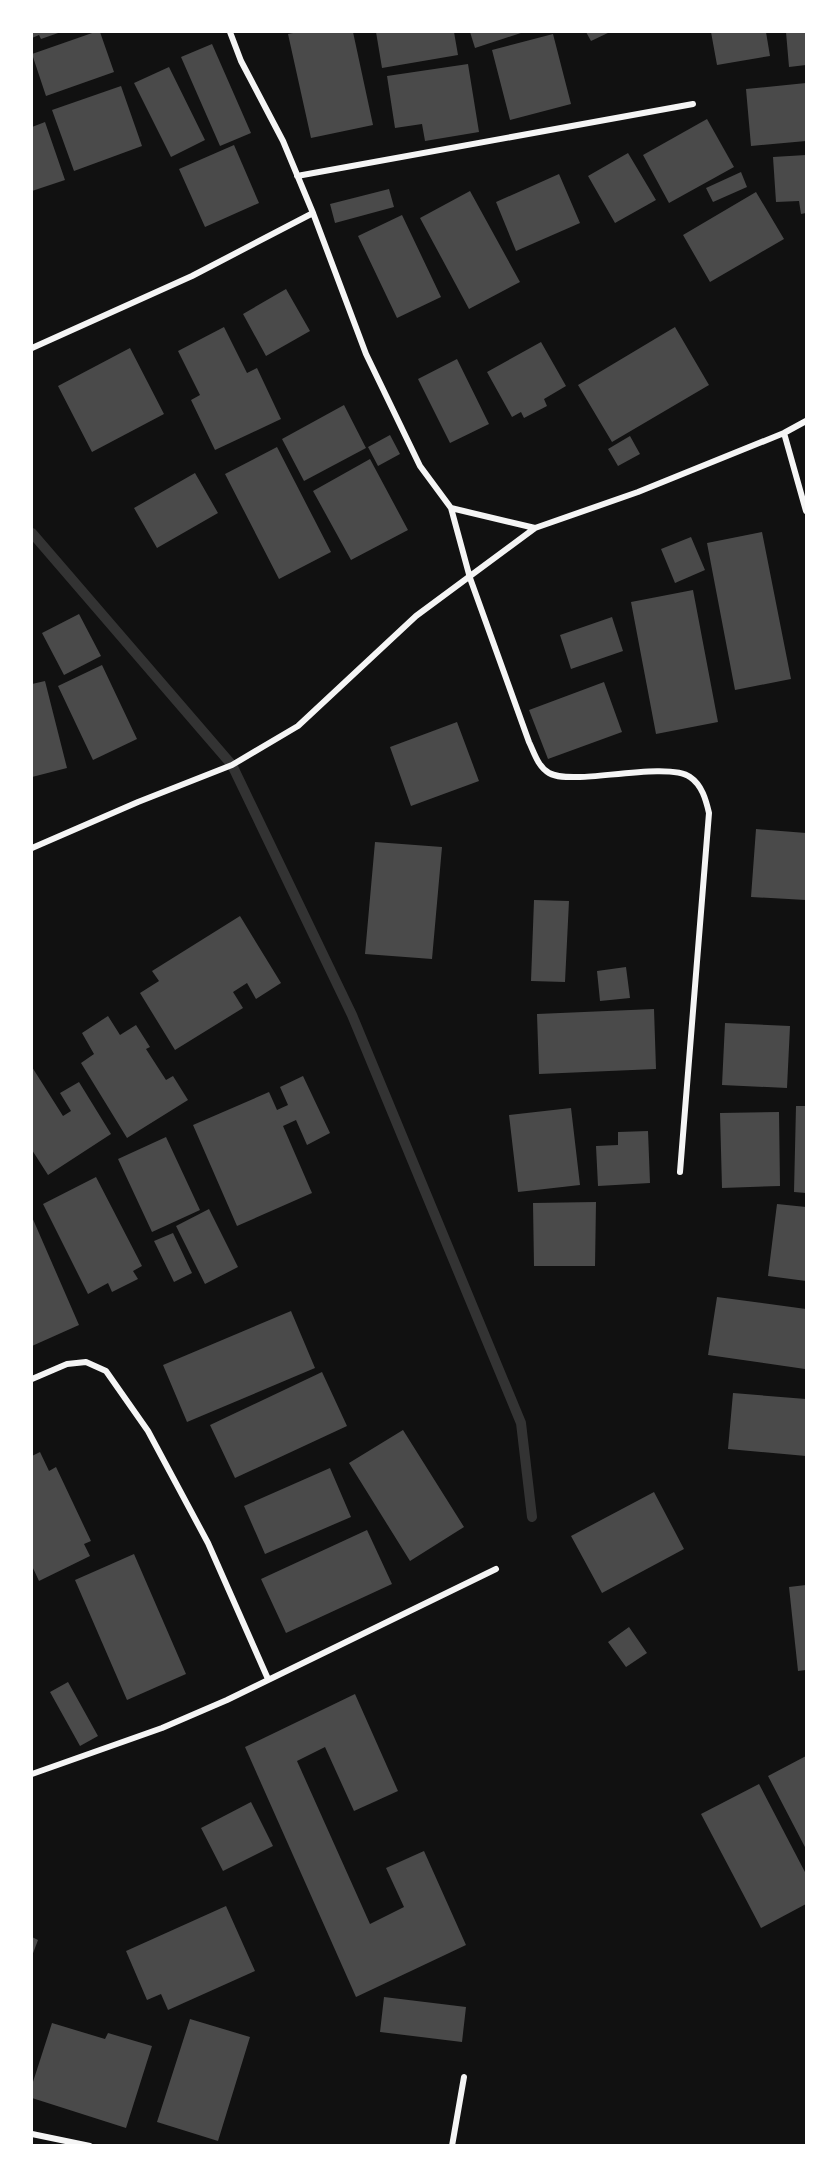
<svg xmlns="http://www.w3.org/2000/svg" width="838" height="2177" font-family="'Archivo Narrow',sans-serif">
  <style>
    .lines { fill: none; stroke-linecap: round; stroke-linejoin: round }
    .stream { stroke: #333; stroke-width: 10 }
    .building { fill: #4a4a4a }
    .minor { stroke: #f5f5f5; stroke-width: 6 }
  </style>
  <rect width="100%" height="100%" fill="#111"/>
  <g class="lines">
    <path class="stream" d="M32,533L232,765L352,1015L521,1423L532,1517"/>
  </g>
  <path class="building" d="M32,32H61L41,39L39,35L32,38Z
    M95,32H100L114,72L46,96L32,54Z
    M298,32H353L373,125L311,138L288,34Z
    M376,32H454L458,55L382,68Z
    M470,32H524L475,48Z
    M586,32H610L591,41Z
    M711,32H766L770,56L717,65Z
    M786,32H806V65L789,67Z
    M553,34L571,104L510,120L492,50Z
    M212,44L251,133L220,146L181,57Z
    M468,64L479,132L425,141L422,124L395,128L387,76Z
    M169,67L205,140L171,157L134,83Z
    M806,83V141L751,146L746,89Z
    M121,86L142,146L74,171L52,110Z
    M707,119L734,167L669,203L643,155Z
    M45,122L65,180L32,191V127Z
    M234,145L259,203L205,227L179,169Z
    M628,153L656,200L615,223L588,176Z
    M806,155V213L801,214L799,201L776,202L773,157Z
    M741,172L747,187L713,202L706,188Z
    M559,174L580,223L516,251L496,202Z
    M389,189L394,207L335,223L330,204Z
    M470,191L520,282L469,309L420,218Z
    M756,192L784,239L710,282L683,235Z
    M402,215L441,297L397,318L358,236Z
    M286,289L310,331L266,356L243,314Z
    M224,327L247,373L257,368L281,419L215,450L191,400L200,395L178,351Z
    M675,327L709,385L612,442L578,385Z
    M541,342L566,386L544,399L547,406L524,418L521,412L512,417L487,372Z
    M130,348L164,414L92,452L58,386Z
    M457,359L489,424L450,443L418,379Z
    M344,405L366,448L304,481L282,439Z
    M390,435L400,454L378,466L368,447Z
    M630,436L640,454L618,466L608,449Z
    M277,447L331,552L279,579L225,474Z
    M370,459L408,530L351,560L313,491Z
    M195,473L218,513L157,548L134,508Z
    M762,532L791,679L735,690L707,543Z
    M691,537L705,570L675,583L661,549Z
    M693,590L718,722L656,734L631,602Z
    M79,614L101,656L64,675L42,633Z
    M612,617L623,651L571,669L560,635Z
    M102,665L137,739L93,760L58,686Z
    M45,681L67,768L32,777V684Z
    M604,682L622,732L548,759L529,710Z
    M457,722L479,781L411,806L390,747Z
    M756,829L806,833V900L751,897Z
    M375,842L442,847L432,959L365,954Z
    M534,900L569,901L565,982L531,981Z
    M240,916L281,983L256,999L247,983L233,992L243,1008L175,1050L140,993L159,981L152,971Z
    M626,967L630,998L600,1001L597,971Z
    M654,1009L656,1069L539,1074L537,1014Z
    M108,1016L120,1035L136,1025L150,1047L146,1049L166,1080L173,1076L188,1100L127,1138L81,1063L94,1054L82,1033Z
    M725,1023L790,1026L787,1088L722,1085Z
    M32,1067L63,1116L71,1111L60,1093L79,1082L111,1134L48,1175L32,1150Z
    M303,1076L330,1133L307,1145L296,1120L283,1126L312,1193L237,1226L193,1125L269,1092L277,1110L288,1105L280,1087Z
    M796,1106H806V1193L794,1192Z
    M571,1108L580,1185L518,1192L509,1115Z
    M779,1112L780,1186L722,1188L720,1113Z
    M648,1131L650,1183L598,1186L596,1146L618,1145V1132Z
    M166,1137L200,1210L152,1232L118,1159Z
    M96,1177L142,1266L133,1271L138,1279L112,1292L108,1283L88,1294L43,1204Z
    M596,1202L595,1266H534L533,1203Z
    M777,1204L806,1207V1281L768,1276Z
    M209,1209L238,1267L205,1284L176,1226Z
    M32,1217L79,1325L32,1346Z
    M173,1233L192,1273L174,1282L154,1241Z
    M717,1297L806,1309L805,1369L708,1355Z
    M291,1311L315,1368L187,1422L163,1365Z
    M322,1372L347,1426L235,1478L210,1425Z
    M733,1393L806,1399V1456L728,1449Z
    M403,1430L464,1527L410,1561L349,1463Z
    M40,1452L49,1471L56,1467L91,1541L84,1544L90,1556L39,1581L32,1566V1456Z
    M330,1468L351,1517L265,1554L244,1506Z
    M654,1492L684,1549L602,1593L571,1536Z
    M367,1530L392,1584L286,1633L261,1579Z
    M134,1554L186,1674L127,1700L75,1580Z
    M806,1585V1670L798,1671L789,1587Z
    M629,1627L647,1653L626,1667L608,1642Z
    M68,1682L98,1736L80,1746L50,1692Z
    M355,1694L398,1791L354,1811L325,1747L297,1761L370,1924L404,1907L386,1868L424,1851L466,1945L356,1997L245,1747Z
    M806,1756V1849L768,1776Z
    M759,1784L806,1874V1904L761,1928L701,1814Z
    M251,1802L273,1846L223,1871L201,1828Z
    M226,1906L255,1971L168,2010L161,1994L147,2000L126,1951Z
    M32,1937L38,1940L32,1956Z
    M384,1997L466,2007L462,2042L380,2032Z
    M190,2019L250,2037L218,2141L157,2122Z
    M52,2023L105,2039L108,2033L152,2046L126,2128L32,2098V2085Z"/>
  <g class="lines">
    <path class="minor" d="M230,32L241,61L283,141L313,213L366,354L420,466L451,508L470,578L529,742C534,752 538,767 549,773C558,778 570,777 580,777C605,777 673,764 690,777C702,785 706,800 709,813L680,1172
      M297,176L693,104
      M32,348L192,276L313,213
      M784,433L806,511
      M451,508L535,528
      M32,848L138,802L232,765L298,726L416,616L535,528L638,492L784,433L806,421
      M32,1379L67,1364L86,1362L106,1371L148,1431L208,1543L268,1679
      M32,1774L162,1728L227,1700L496,1569
      M32,2134L90,2146
      M452,2146L464,2077"/>
  </g>
  <rect width="838" height="2177" fill="none" stroke="#ffffff" stroke-width="66"/>
</svg>
